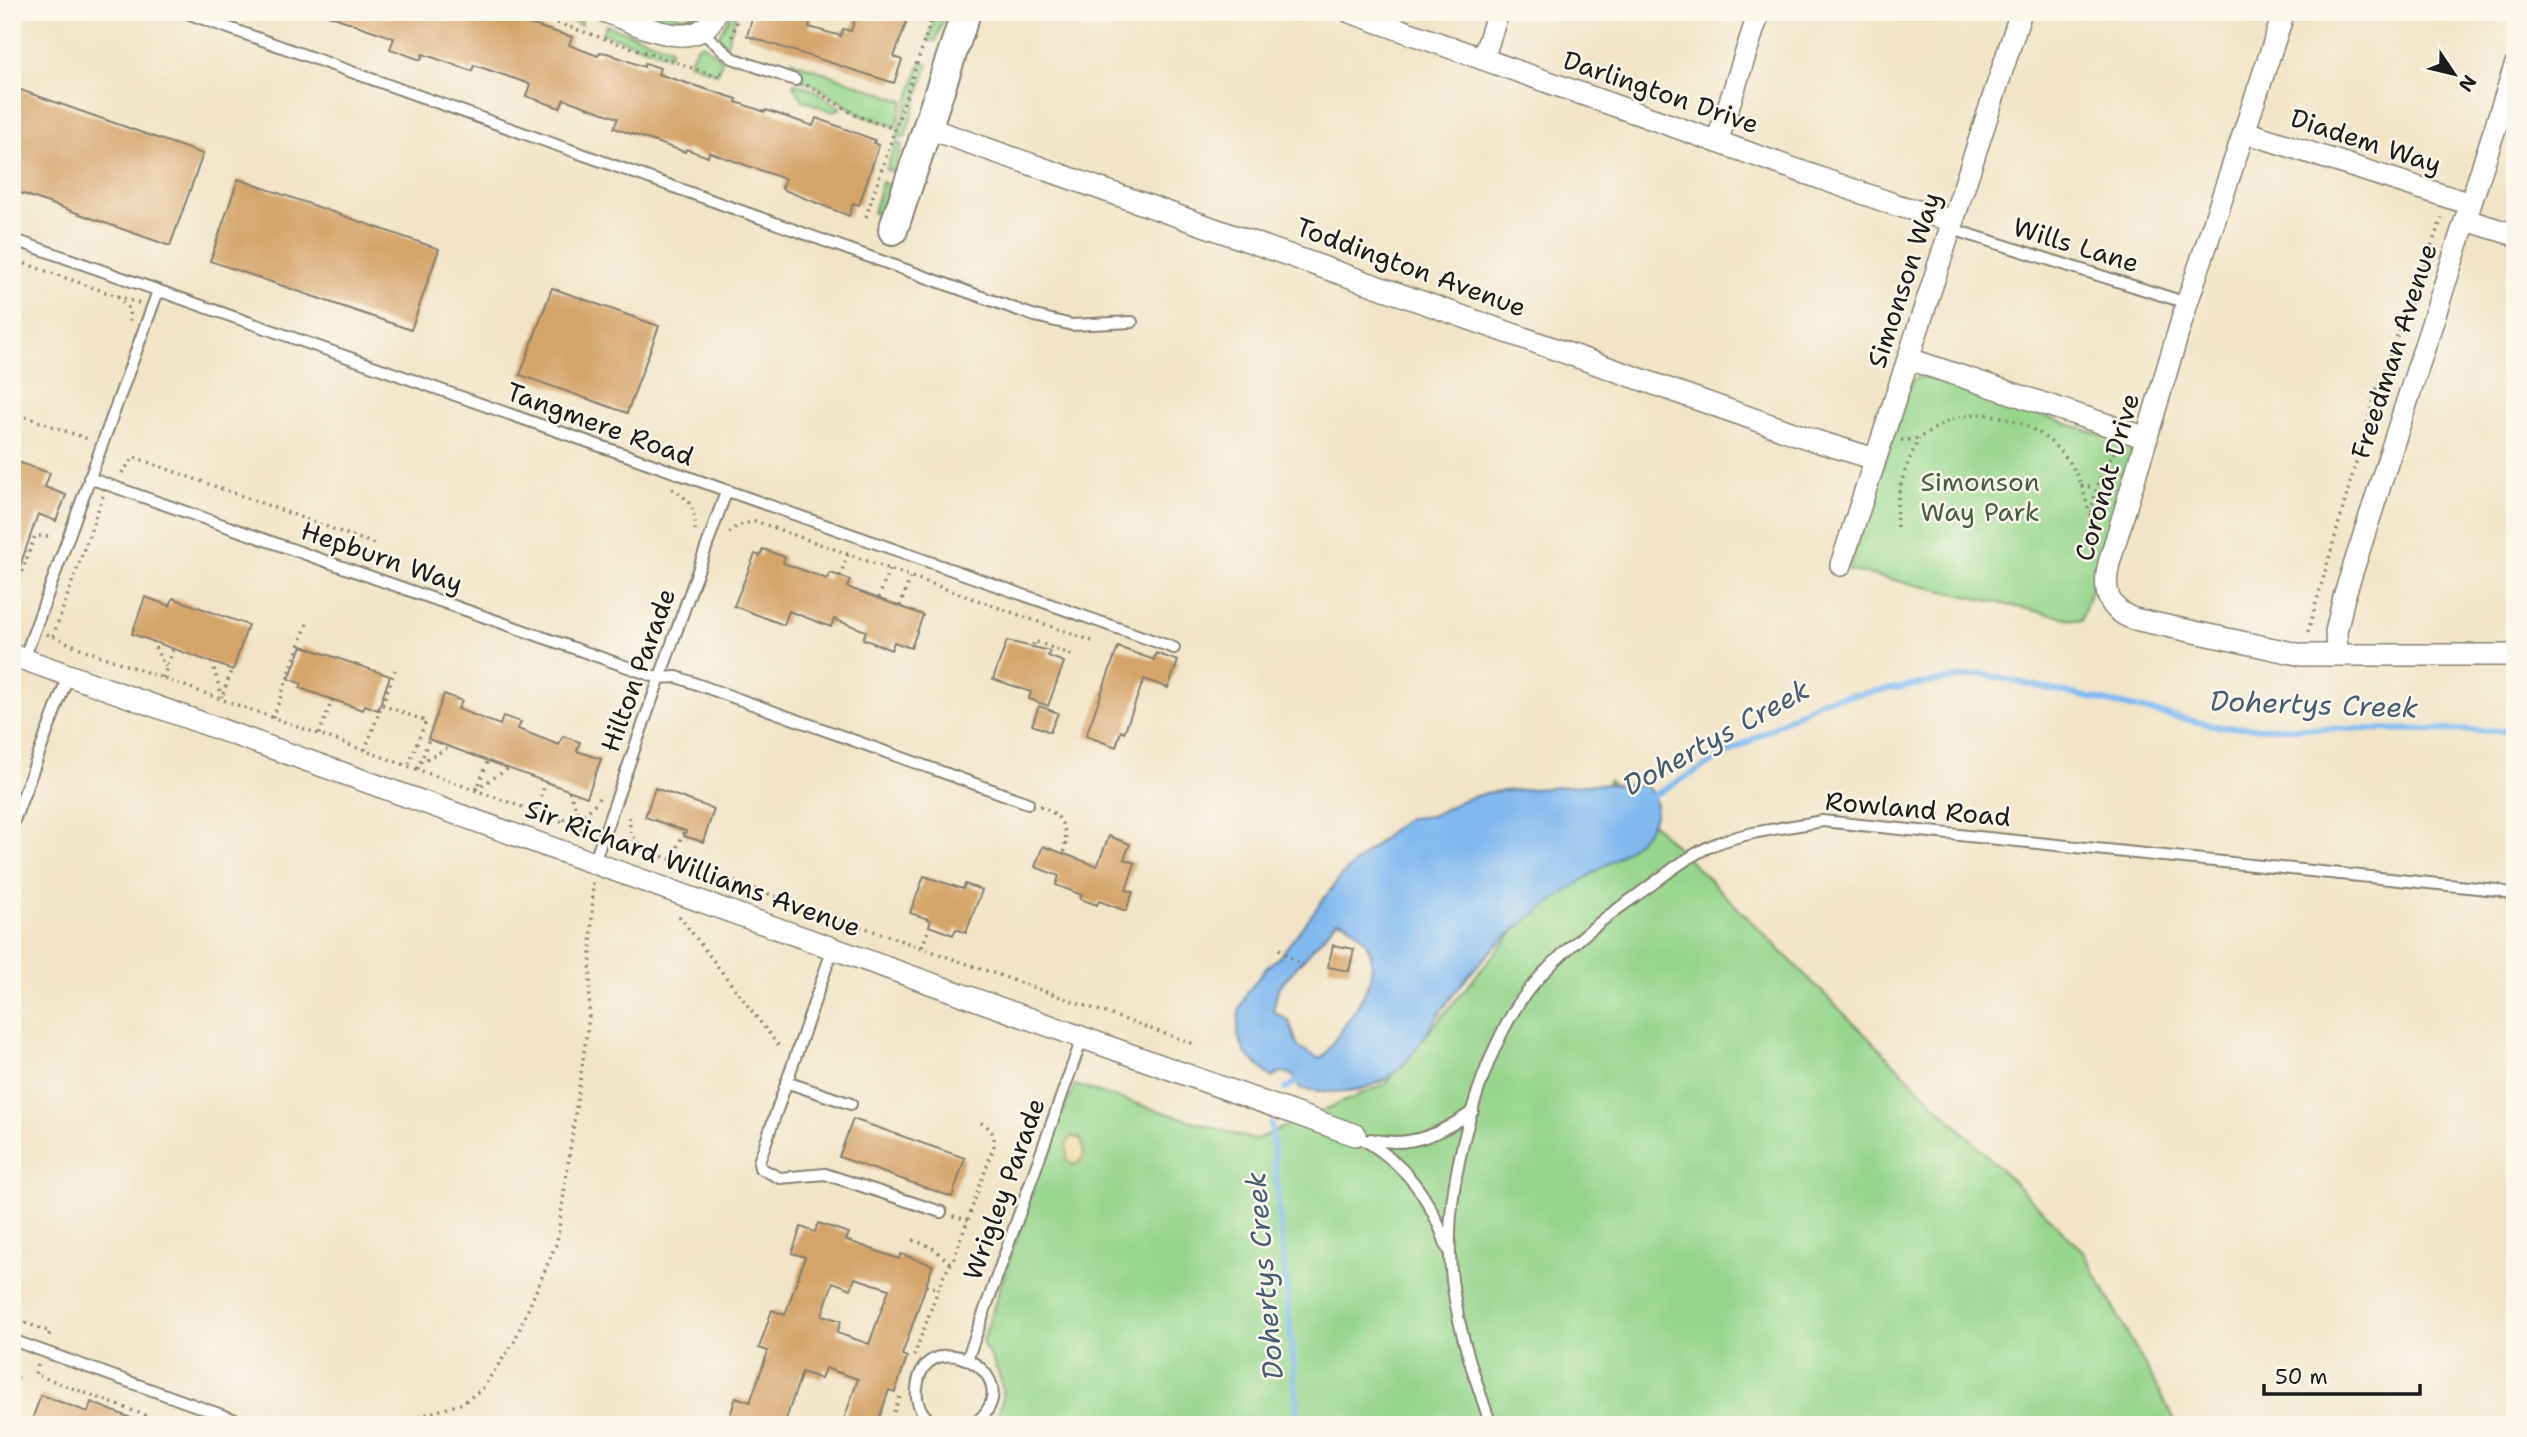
<svg xmlns="http://www.w3.org/2000/svg" width="2527" height="1437" font-family="'Shantell Sans',sans-serif">
  <style>
    .green { fill: #96d68c; stroke: #597954; stroke-width: 2 }
    .sand { fill: #eeda9e; stroke: #857b5d; stroke-width: 2 }
    .water { fill: #7fb9f0; stroke: #4e6a86; stroke-width: 2; fill-rule: evenodd }
    .lines { fill: none; stroke-linecap: round; stroke-linejoin: round }
    .stream { stroke: #7fb9f0; stroke-width: 6 }
    .building { fill: #d4a467; fill-rule: evenodd }
    .lane-casing { stroke: #868072; stroke-width: 14 }
    .street-casing { stroke: #868072; stroke-width: 24 }
    .secondary-casing { stroke: #868072; stroke-width: 32 }
    .path { stroke: #868072; stroke-width: 3.5; stroke-dasharray: 2 5; stroke-linecap: butt }
    .lane { stroke: #fff; stroke-width: 10 }
    .street { stroke: #fff; stroke-width: 21 }
    .secondary { stroke: #fff; stroke-width: 28 }
    .labels { text-anchor: middle; stroke-width: 5; stroke-linejoin: round; paint-order: stroke }
    .street-label { font-size: 26px; fill: #1c1c1c; stroke: #fbf7ec }
    .park-label { font-size: 26px; fill: #475d43; stroke: #fbf7ec }
    .water-label { font-size: 28px; font-style: italic; fill: #445b71; stroke: #fbf7ec }
  </style>
  <rect width="100%" height="100%" fill="#fbf7ec"/>
  <filter id="ink" filterUnits="userSpaceOnUse"><feTurbulence type="fractalNoise" baseFrequency=".0143" numOctaves="2"/><feDisplacementMap in="SourceGraphic" scale="14" xChannelSelector="R" yChannelSelector="G"/><feConvolveMatrix kernelMatrix="1 2 1 2 8 2 1 2 1" color-interpolation-filters="sRGB"/></filter>
  <filter id="wash" filterUnits="userSpaceOnUse"><feTurbulence type="fractalNoise" baseFrequency=".00686" numOctaves="4" result="noise"/><feDisplacementMap in="SourceGraphic" scale="28" xChannelSelector="R" yChannelSelector="G"/><feGaussianBlur stdDeviation="1.57" result="paint"/><feColorMatrix in="noise" values="0 0 0 0 0 0 0 0 0 0 0 0 0 0 0 0 0 1.4 0 .05"/><feComposite in="paint" operator="in"/></filter>
  <g filter="url(#wash)">
    <rect width="100%" height="100%" fill="#f1e4c8"/>
    <path class="green" d="M544,12H567L582,17L581,25Z
      M649,12H668L682,17L702,12C686,30 669,22 650,16Z
      M732,12H737L726,47L719,35Z
      M937,12H945L936,41H928Z
      M606,25L671,48L669,56L602,33Z
      M703,44L722,59L718,74L689,63L697,46Z
      M792,61L904,101L896,127L861,115L817,86L797,78Z
      M921,61L928,65L905,137H897Z
      M795,83L816,91L841,108L833,112L803,100L793,86Z
      M896,142L902,145L894,171L886,170Z
      M882,182L889,186L881,212L873,213Z
      M1923,376L2129,444L2133,456L2081,621L1848,570L1912,380Z
      M1609,780L2083,1251L2177,1425H992C1013,1394 999,1371 982,1343L1045,1150L1075,1085L1254,1140L1385,1084L1520,924Z"/>
    <path class="sand" d="M1072,1136L1081,1139L1084,1154L1080,1162L1073,1165L1067,1160V1143Z"/>
    <path class="water" d="M1599,784L1646,786C1682,824 1611,861 1586,878C1565,892 1545,907 1526,921C1490,947 1465,978 1439,1014C1422,1038 1410,1067 1382,1081C1355,1095 1328,1093 1299,1088C1296,1073 1284,1067 1272,1078L1245,1053L1238,1035L1239,1011L1246,994L1266,968L1280,956L1342,875L1392,830L1408,818L1431,816L1465,799L1490,792ZM1337,921C1348,921 1352,927 1359,934C1396,971 1344,1021 1325,1055L1320,1059L1298,1047L1289,1021L1273,1011L1278,988Z"/>
    <g class="lines">
      <path class="stream" d="M1647,799L1822,700L1982,674L2221,727L2515,731
        M1285,1089L1302,1078
        M1271,1123L1299,1425"/>
    </g>
    <g id="blocks">
      <path class="building" d="M328,12H484L512,22L513,19L572,37L569,45L598,56L600,52L607,53L644,67L645,63L660,68L658,74L737,99L736,102L765,112L766,110L813,126L816,118L875,140L874,143L879,145L859,205L853,203L849,216L782,189L785,179L709,152L708,157L686,149L685,152L614,128L618,118L564,99L560,108L526,96L530,84L474,65L472,71L423,54L421,60L390,49L394,38L328,15Z
        M754,12H813L809,27L841,36L843,29L851,31L857,12H910L894,57L902,60L894,83L747,36Z
        M12,87L203,154L170,246L12,190Z
        M238,179L439,249L411,330L210,261Z
        M552,288L659,326L627,413L520,375Z
        M12,460L50,473L45,487L66,495L56,521L38,514L15,580H12Z
        M763,549L785,557L783,563L827,579L830,573L840,576L850,580L847,587L923,615L911,648L894,642L891,650L863,639L866,631L834,619L831,627L789,611L784,625L734,606L755,554L760,556Z
        M145,597L170,606L173,598L248,625L233,670L132,634Z
        M1007,641L1050,651L1048,656L1064,662L1048,706L1029,699L1031,692L993,679Z
        M302,646L390,676L378,710L365,705L363,710L322,696L300,688L302,684L289,679Z
        M1118,647L1154,660L1156,653L1178,661L1168,688L1144,679L1124,733L1121,731L1116,747L1086,736Z
        M444,694L462,701L458,709L500,725L503,716L521,722L518,729L559,745L563,736L580,742L577,751L601,759L587,797L428,739Z
        M1039,706L1058,713L1050,732L1032,725Z
        M655,788L714,809L703,842L684,836L686,831L645,817Z
        M1109,836L1130,844L1124,859L1135,863L1126,890L1133,892L1126,911L1099,901L1097,905L1080,899L1082,895L1056,885L1059,876L1035,867L1043,846L1097,866Z
        M924,876L963,889L965,884L982,890L966,933L956,929L953,935L929,926L931,920L910,913Z
        M1333,945L1354,949L1349,971L1328,967Z
        M853,1119L965,1158L952,1197L839,1157Z
        M818,1223L849,1233L846,1240L899,1259L901,1254L933,1265L902,1355L907,1357L895,1392L889,1390L877,1425H842L858,1379L825,1368L821,1379L802,1372L784,1425H727L736,1397L750,1402L768,1351L759,1348L772,1310L785,1315L805,1257L792,1253L801,1227L815,1232ZM855,1278L889,1289L869,1344L837,1333L841,1321L822,1315L833,1282L851,1289Z
        M41,1395L88,1412L91,1402L148,1425H30Z"/>
    </g>
  </g>
  <g filter="url(#ink)">
    <use href="#blocks" fill-opacity="0" stroke="#868072" stroke-width="2"/>
    <g class="lines">
      <defs>
        <path id="lane" d="M184,12L1035,316L1072,325L1132,322
          M701,31L732,58L795,80
          M1952,229L2187,303
          M12,239L1174,648
          M89,478L659,678L677,677L1028,803
          M24,659L158,291
          M12,826L68,676
          M594,862L726,492
          M833,948L759,1162L760,1168L780,1178L825,1174L941,1212
          M786,1082L851,1104
          M1355,1135C1403,1160 1431,1197 1447,1248
          M1371,1139C1410,1149 1442,1133 1473,1111
          M12,1340L247,1424
          M968,1357L1083,1036
          M935,1425C922,1415 915,1404 917,1388C924,1318 1037,1376 973,1425
          M1491,1425C1472,1370 1452,1313 1450,1255C1447,1180 1477,1070 1517,1006C1543,966 1594,925 1633,898C1658,881 1685,857 1713,845C1747,831 1785,828 1822,821L2497,890L2515,895"/>
        <path id="street" d="M606,12C637,23 698,58 716,12
          M1350,12L1896,205L1954,221
          M2284,12L2187,303L2109,563C2103,589 2106,609 2134,619L2302,655H2515
          M1483,59L1498,12
          M928,128L1813,440L1875,459
          M2245,132L2470,204
          M1717,142L1759,12
          M2466,220L2515,235
          M1909,359L2147,438
          M1841,565L2021,12
          M12,655L1355,1135
          M2337,655L2336,632L2344,597L2515,66"/>
        <path id="secondary" d="M893,230L966,12"/>
      </defs>
      <use href="#lane" class="lane-casing"/>
      <use href="#street" class="street-casing"/>
      <use href="#secondary" class="secondary-casing"/>
      <path class="path" d="M524,12L720,77L722,68
        M732,37L740,12
        M807,85L857,116L895,129
        M866,217L934,12
        M12,259L117,296L129,309L130,321
        M117,296L139,303
        M12,412L88,439
        M1901,440C1923,442 1936,424 1956,418C2000,403 2056,434 2076,473C2083,486 2086,501 2090,515
        M122,473L134,457L377,545
        M2081,486L2095,487
        M672,489C690,499 696,509 695,530
        M1897,527C1894,495 1905,467 1919,439
        M729,533L737,526L755,521L1095,642
        M2092,547C2087,508 2096,481 2116,449
        M840,576L848,554
        M12,598L35,536H52
        M879,598L889,569
        M900,606L911,576
        M2308,632L2377,388L2443,215
        M47,634L90,652L589,831
        M53,636L103,496
        M152,641L165,667
        M1033,645L1034,641L1072,655
        M212,662L222,697
        M163,678L173,649
        M223,694L232,669
        M382,705L426,721L408,766
        M273,718L307,624
        M319,734L334,695
        M365,750L395,670
        M420,762L450,747
        M418,769L429,739
        M479,784L488,760
        M476,789L509,768
        M569,791L579,816
        M1040,806C1063,814 1069,831 1064,854
        M536,810L546,782
        M629,817L631,834L644,849
        M563,819C580,819 590,812 599,798
        M616,840L1194,1044
        M672,860L684,830
        M679,916L781,1049
        M922,947L930,926
        M1279,949L1301,966
        M953,1216L968,1220
        M913,1240L932,1247L951,1264
        M926,1285L938,1289
        M12,1318L50,1332L48,1338
        M914,1356L942,1279L954,1258L994,1146C996,1134 990,1127 979,1122
        M38,1365L35,1374L171,1425
        M12,1375L19,1378
        M378,1425L408,1420L463,1403L482,1389L514,1342L557,1242L589,1017L593,882
        M889,1425L901,1393"/>
      <use href="#lane" class="lane"/>
      <use href="#street" class="street"/>
      <use href="#secondary" class="secondary"/>
    </g>
  </g>
  <g class="labels">
    <g class="street-label">
      <text transform="translate(1661 92) rotate(19)" y="9">Darlington Drive</text>
      <text transform="translate(2366 141) rotate(18)" y="9">Diadem Way</text>
      <text transform="translate(2076 245) rotate(17)" y="9">Wills Lane</text>
      <text transform="translate(1411 267) rotate(20)" y="9">Toddington Avenue</text>
      <text transform="translate(1904 280) rotate(-72)" y="9">Simonson Way</text>
      <text transform="translate(2394 351) rotate(-72)" y="9">Freedman Avenue</text>
      <text transform="translate(600 424) rotate(20)" y="9">Tangmere Road</text>
      <text transform="translate(2107 477) rotate(-74)" y="9">Coronat Drive</text>
      <text transform="translate(382 557) rotate(19)" y="9">Hepburn Way</text>
      <text transform="translate(638 670) rotate(-70)" y="9">Hilton Parade</text>
      <text transform="translate(1918 809) rotate(5)" y="9">Rowland Road</text>
      <text transform="translate(693 868) rotate(20)" y="9">Sir Richard Williams Avenue</text>
      <text transform="translate(1004 1189) rotate(-70)" y="9">Wrigley Parade</text>
    </g>
    <g class="park-label">
      <text x="1980" y="491">Simonson<tspan x="1980" dy="30">Way Park</tspan></text>
    </g>
    <g class="water-label">
      <text transform="translate(2314 704) rotate(2)" y="10">Dohertys Creek</text>
      <text transform="translate(1716 737) rotate(-29)" y="10">Dohertys Creek</text>
      <text transform="translate(1264 1276) rotate(-95)" y="10">Dohertys Creek</text>
    </g>
  </g>
  <rect width="2527" height="1437" fill="none" stroke="#fbf7ec" stroke-width="42"/>
  <g transform="translate(2454 74) rotate(125)" stroke="#fbf7ec" stroke-width="5" paint-order="stroke">
  <path d="M0-5L12 26L0 18L-12 26Z" fill="#1c1c1c"/>
  <text y="-10" font-size="19" font-weight="bold" text-anchor="middle" fill="#1c1c1c">N</text>
  </g>
  <path d="M2264 1384v10h156v-10" fill="none" stroke="#1c1c1c" stroke-width="3.5"/>
  <text x="2275" y="1384" font-size="21" fill="#1c1c1c" stroke="#fbf7ec" stroke-width="5" paint-order="stroke">50 m</text>
</svg>
